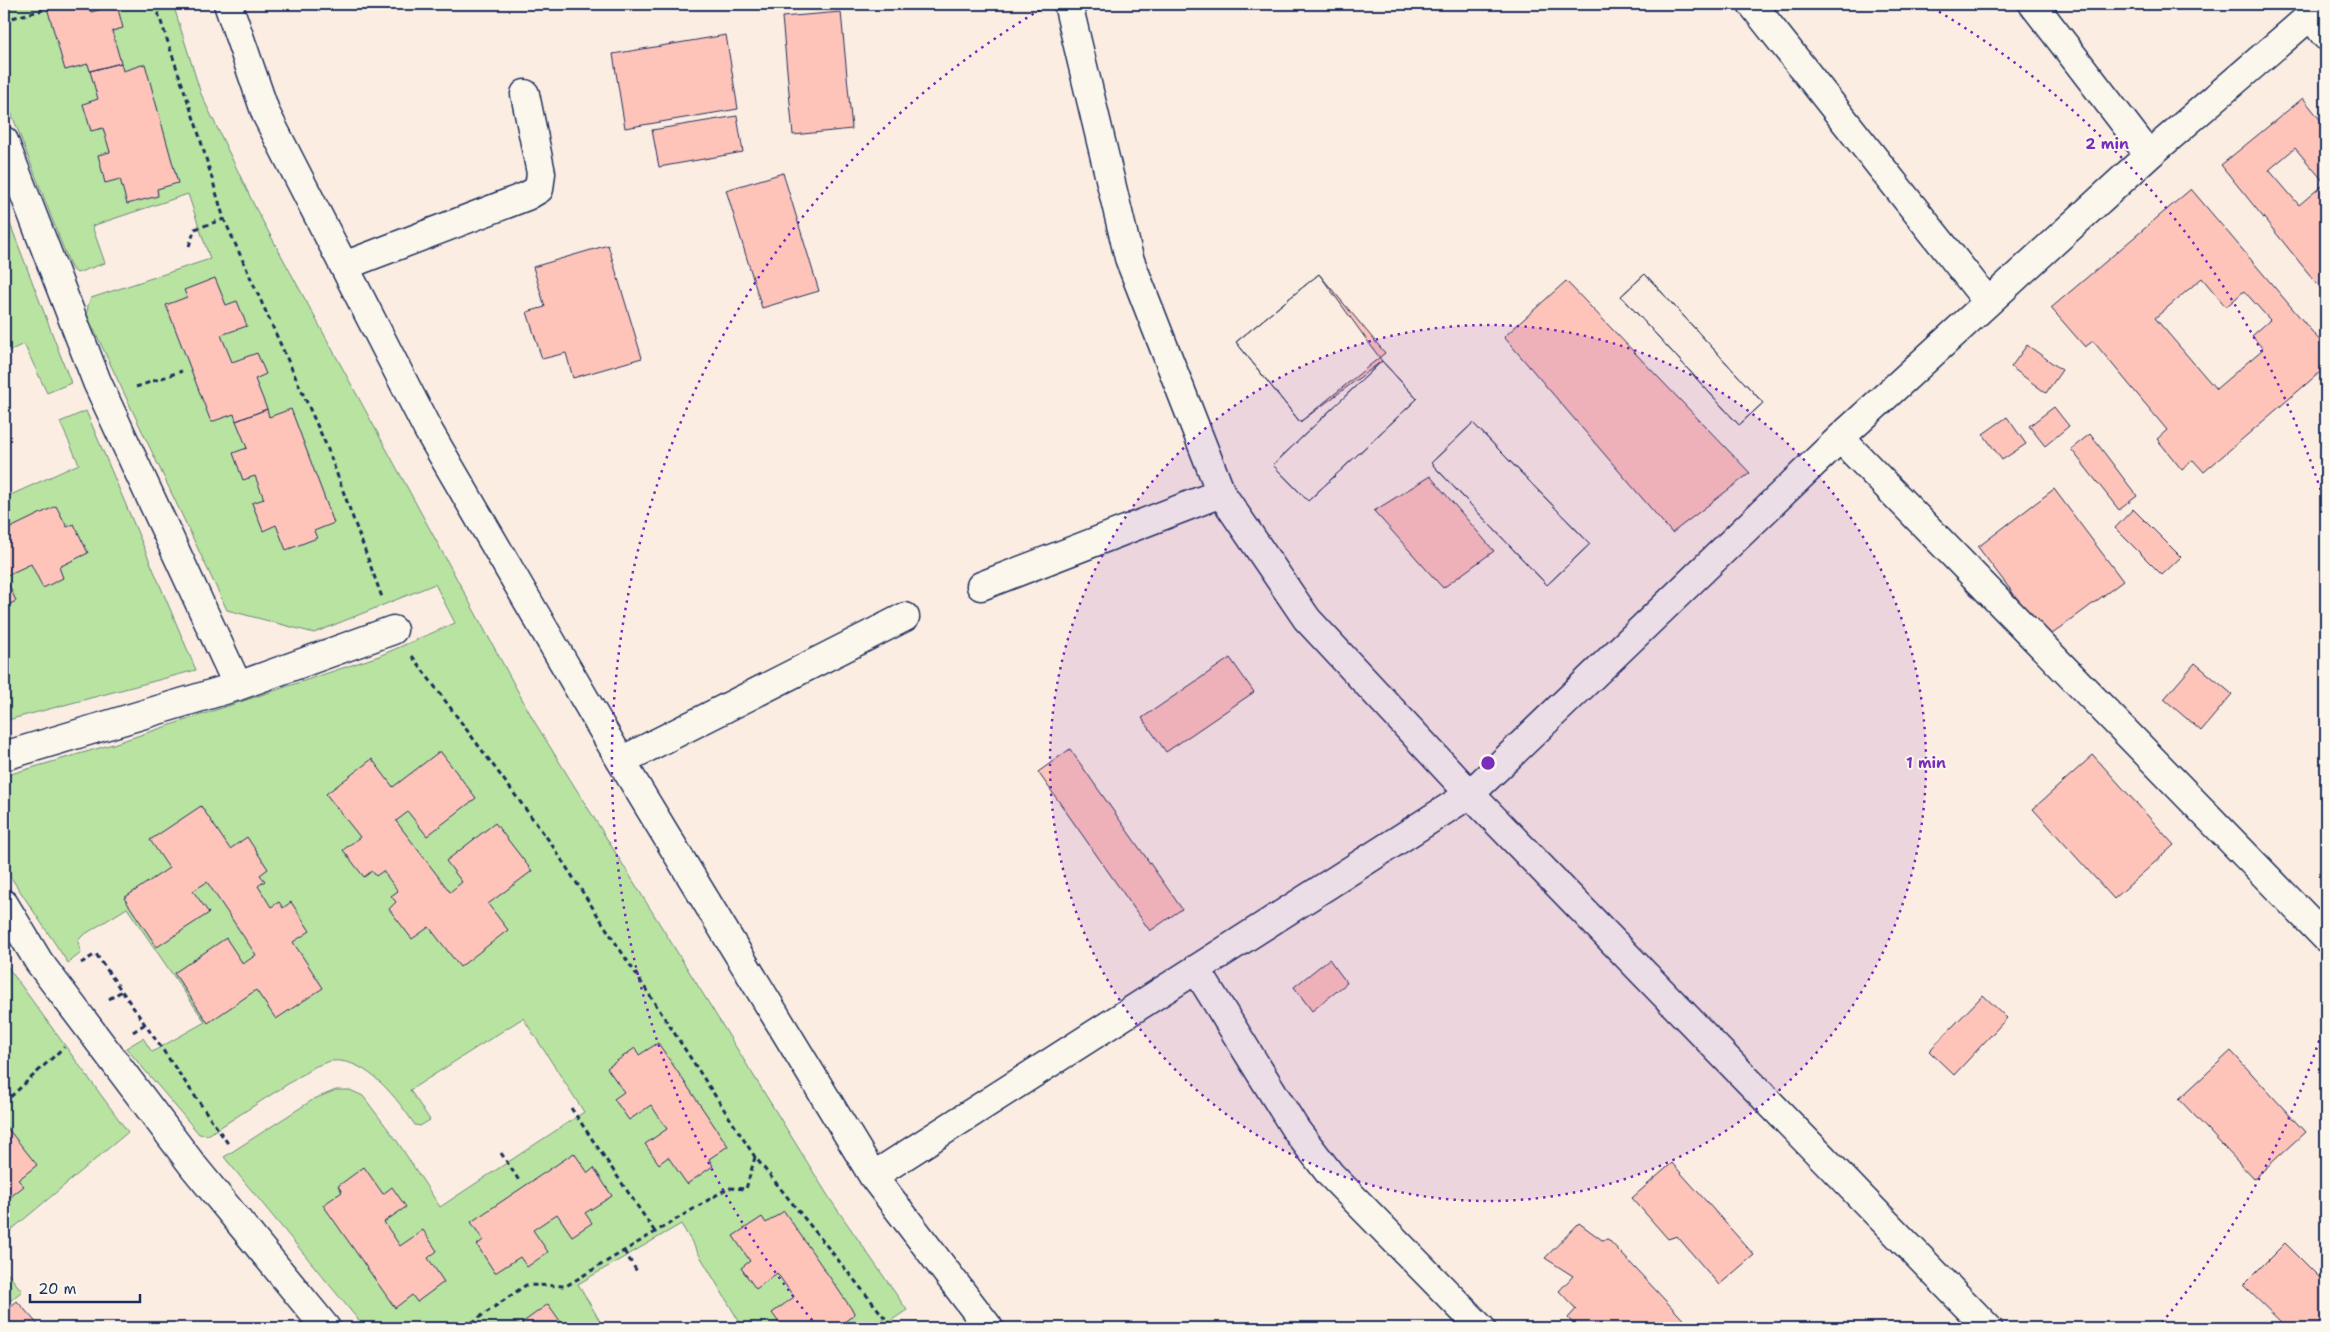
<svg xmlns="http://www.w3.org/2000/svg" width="2330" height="1332" font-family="'Shantell Sans',sans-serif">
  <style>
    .green { fill: #b9e3a0; stroke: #6a897f }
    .building { fill: #ffc4b9; stroke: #1b2f5e; fill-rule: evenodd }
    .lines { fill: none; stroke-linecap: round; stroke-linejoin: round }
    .minor-casing { stroke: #1b2f5e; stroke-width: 31 }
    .path { stroke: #1b2f5e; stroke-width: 3; stroke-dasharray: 5 4; stroke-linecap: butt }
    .minor { stroke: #fbf7ec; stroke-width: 28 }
    .ring { fill: none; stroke: #7b2cbf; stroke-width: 2.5; stroke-dasharray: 2.5 5 }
    .centre { fill: #7b2cbf; stroke: #fbf7ec; stroke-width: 2.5 }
    .ring-label { font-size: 15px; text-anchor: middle; font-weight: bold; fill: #7b2cbf; stroke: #fbf7ec; stroke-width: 4; stroke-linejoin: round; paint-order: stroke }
  </style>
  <rect width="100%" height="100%" fill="#fcede2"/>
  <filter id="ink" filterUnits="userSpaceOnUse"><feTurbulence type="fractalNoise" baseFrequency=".02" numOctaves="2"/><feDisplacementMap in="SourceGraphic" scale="10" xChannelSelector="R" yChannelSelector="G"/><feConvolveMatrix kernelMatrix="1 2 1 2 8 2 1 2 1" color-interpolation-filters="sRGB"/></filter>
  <g filter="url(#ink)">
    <path class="green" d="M4,4H173L201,94L255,207L534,721L830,1199L907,1310L880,1328H743L681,1224L578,1284L604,1328H365L224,1157L314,1099L336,1090H350L363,1096L397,1141L440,1207L584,1112L523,1018L410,1090L430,1120L420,1126L415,1125C398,1100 367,1057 331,1061C326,1062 320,1065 316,1066L208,1135L199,1134L126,1048L143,1038L152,1052L205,1022L127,908L82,936L78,941L81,953L68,963L4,867V776L113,744L379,656L455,623L435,584L314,633L227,610L87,315L88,305L91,298L210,259L188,194L92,226L105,263L77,273L71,268L4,94Z
      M4,208L71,383L47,393L24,344L4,353Z
      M86,411L196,670L4,721V498L79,464L60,422Z
      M4,962L128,1132L4,1236Z
      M4,1269L22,1291L4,1306Z"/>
    <path class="building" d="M46,4H88L91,12L117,5L123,28L112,31L121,63L90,71L88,64L65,70Z
      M841,12L852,129L793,135L782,17Z
      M726,35L738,109L625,128L613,54Z
      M121,63L123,71L145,64L178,183L157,189L158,196L127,204L120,179L105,183L98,155L110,152L103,128L91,131L83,104L98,99L90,71Z
      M2303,98L2326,127V295L2221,165ZM2295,148L2325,183L2299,205L2269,170Z
      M737,116L743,152L659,167L652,130Z
      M783,173L819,291L762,308L726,190Z
      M2191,189L2326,348V367L2204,472L2193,460L2182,470L2157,439L2167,430L2093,341L2085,347L2051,308ZM2202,278L2226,307L2244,291L2270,320L2252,336L2263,349L2216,389L2155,318Z
      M608,245L642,358L573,378L566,353L542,359L527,312L545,307L533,267Z
      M1319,274L1385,353L1300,422L1236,342Z
      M1319,274L1382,361L1300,422L1236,342Z
      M1645,274L1763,403L1739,425L1621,296Z
      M1645,274L1763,403L1739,425L1621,296Z
      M215,278L226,305L237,301L247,326L221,335L232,362L257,353L266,374L255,379L267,409L236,421L234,414L211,422L166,305L187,297L184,290Z
      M1566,281L1750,473L1672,533L1504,337Z
      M2027,345L2062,370L2046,393L2011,367Z
      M1382,361L1417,399L1308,501L1273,465Z
      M1382,361L1417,399L1308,501L1273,465Z
      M2054,407L2069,426L2045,446L2029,426Z
      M267,409L269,417L291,409L334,523L314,531L317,538L286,550L276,525L263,531L252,503L264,499L255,476L243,480L233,453L247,448L236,421Z
      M2007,417L2026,444L2002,460L1983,434Z
      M1473,423L1590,544L1547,585L1431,463Z
      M1473,423L1590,544L1547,585L1431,463Z
      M2090,434L2137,496L2119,510L2071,449Z
      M1430,476L1494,551L1443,588L1374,511Z
      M2054,489L2123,581L2047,638L1978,547Z
      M56,506L67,527L74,524L88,553L59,567L63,578L43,588L31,564L5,576L16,601L4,607V531Z
      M2133,509L2181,557L2162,575L2115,528Z
      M1230,658L1254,692L1166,752L1142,718Z
      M2195,663L2232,694L2201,731L2164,699Z
      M1070,749L1182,909L1150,931L1038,772Z
      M440,751L476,798L427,836L408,812L396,821L450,892L462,882L446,861L495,823L532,871L488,904L508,930L460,967L429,927L412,939L389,909L396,902L391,896L398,891L383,871L376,876L372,871L364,877L343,850L360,837L326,794L372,759L393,787Z
      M2093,755L2174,845L2114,899L2033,809Z
      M201,806L230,849L247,837L268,869L260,875L265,881L258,886L271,907L279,902L283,908L291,902L310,931L293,942L323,988L276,1019L256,990L208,1023L174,973L226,938L243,964L256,955L207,882L193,891L209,913L157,947L124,898L169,868L150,840Z
      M1329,959L1347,983L1312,1011L1294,987Z
      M1983,995L2007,1018L1954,1075L1929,1051Z
      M658,1043L728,1146L709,1159L713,1166L687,1184L668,1157L659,1164L645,1144L667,1129L651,1105L629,1120L614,1099L624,1092L607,1068L635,1048L639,1055Z
      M2231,1051L2305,1132L2254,1179L2179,1099Z
      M4,1124L37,1165L18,1180L24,1186L4,1202Z
      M574,1153L588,1173L594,1168L612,1196L585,1213L592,1223L572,1236L557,1214L533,1230L548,1252L527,1267L520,1257L495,1273L477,1245L483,1240L471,1222Z
      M1672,1163L1754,1255L1719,1285L1677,1236L1668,1239L1632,1198Z
      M364,1167L383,1194L392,1187L406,1207L384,1222L400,1246L423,1230L437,1251L428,1258L444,1282L417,1302L412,1295L395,1308L323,1205L342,1192L338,1186Z
      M784,1211L855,1314L836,1328H797L795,1325L791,1328H783L772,1313L794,1297L777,1273L756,1289L741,1268L750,1261L733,1236L762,1217L766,1223Z
      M1579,1223L1602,1240L1608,1239L1691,1328H1577L1568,1318L1576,1309L1559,1291L1573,1276L1545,1258Z
      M2285,1243L2326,1284V1328H2287L2243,1285Z
      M17,1301L41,1328H4V1312Z
      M548,1304L565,1328H525L522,1323Z"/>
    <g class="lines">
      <defs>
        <path id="minor" d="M228,4L266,114L428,430L621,761L873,1176L989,1328
          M1068,4L1129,258L1221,493L1307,619L1470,794L1988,1328
          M1752,4L1988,302
          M2033,4L2149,155
          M2311,16L2326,36
          M4,141L97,382L238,686
          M344,266L527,196L539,189L541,173L525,94
          M1840,438L2326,938
          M981,586L1221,493
          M4,756L238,686L393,630
          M621,761L905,617
          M4,904L39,962L194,1167L326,1328
          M1196,969L1296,1130L1330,1174L1481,1328
          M873,1176L1470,794L1840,438L2149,155L2324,4"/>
      </defs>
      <use href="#minor" class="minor-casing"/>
      <path class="path" d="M155,4L197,128L224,219L327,447L383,600
        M4,20L43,10
        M189,246L195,229L224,219
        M136,387L182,371
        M412,656L550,842L755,1157L893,1328
        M81,963L96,954L229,1145
        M109,999L122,991
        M133,1032L145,1024
        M4,1103L64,1047
        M571,1108L655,1232
        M501,1153L520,1182
        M624,1251L638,1273
        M464,1328L526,1285L566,1286L728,1188L746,1189L755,1157"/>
      <use href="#minor" class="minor"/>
    </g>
  </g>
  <circle cx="1488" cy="763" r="438" fill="#7b2cbf" fill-opacity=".12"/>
  <g class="ring">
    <circle cx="1488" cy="763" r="438"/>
    <path d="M2326 1019A876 876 0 0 1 2159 1326M817 1326A876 876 0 0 1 1050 4M1926 4A876 876 0 0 1 2326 507"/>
  </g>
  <circle cx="1488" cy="763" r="8" class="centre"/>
  <g class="ring-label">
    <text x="2107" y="149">2 min</text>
    <text x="1926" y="768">1 min</text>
  </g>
  <rect width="2330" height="1332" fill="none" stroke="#fbf7ec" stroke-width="20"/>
  <rect x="10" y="10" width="2310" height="1312" fill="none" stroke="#1b2f5e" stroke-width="2" filter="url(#ink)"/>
  <path d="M30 1294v8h110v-8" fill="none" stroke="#1b2f5e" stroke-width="2.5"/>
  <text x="38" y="1294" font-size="15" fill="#1b2f5e" stroke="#fbf7ec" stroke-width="4" paint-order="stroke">20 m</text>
</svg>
